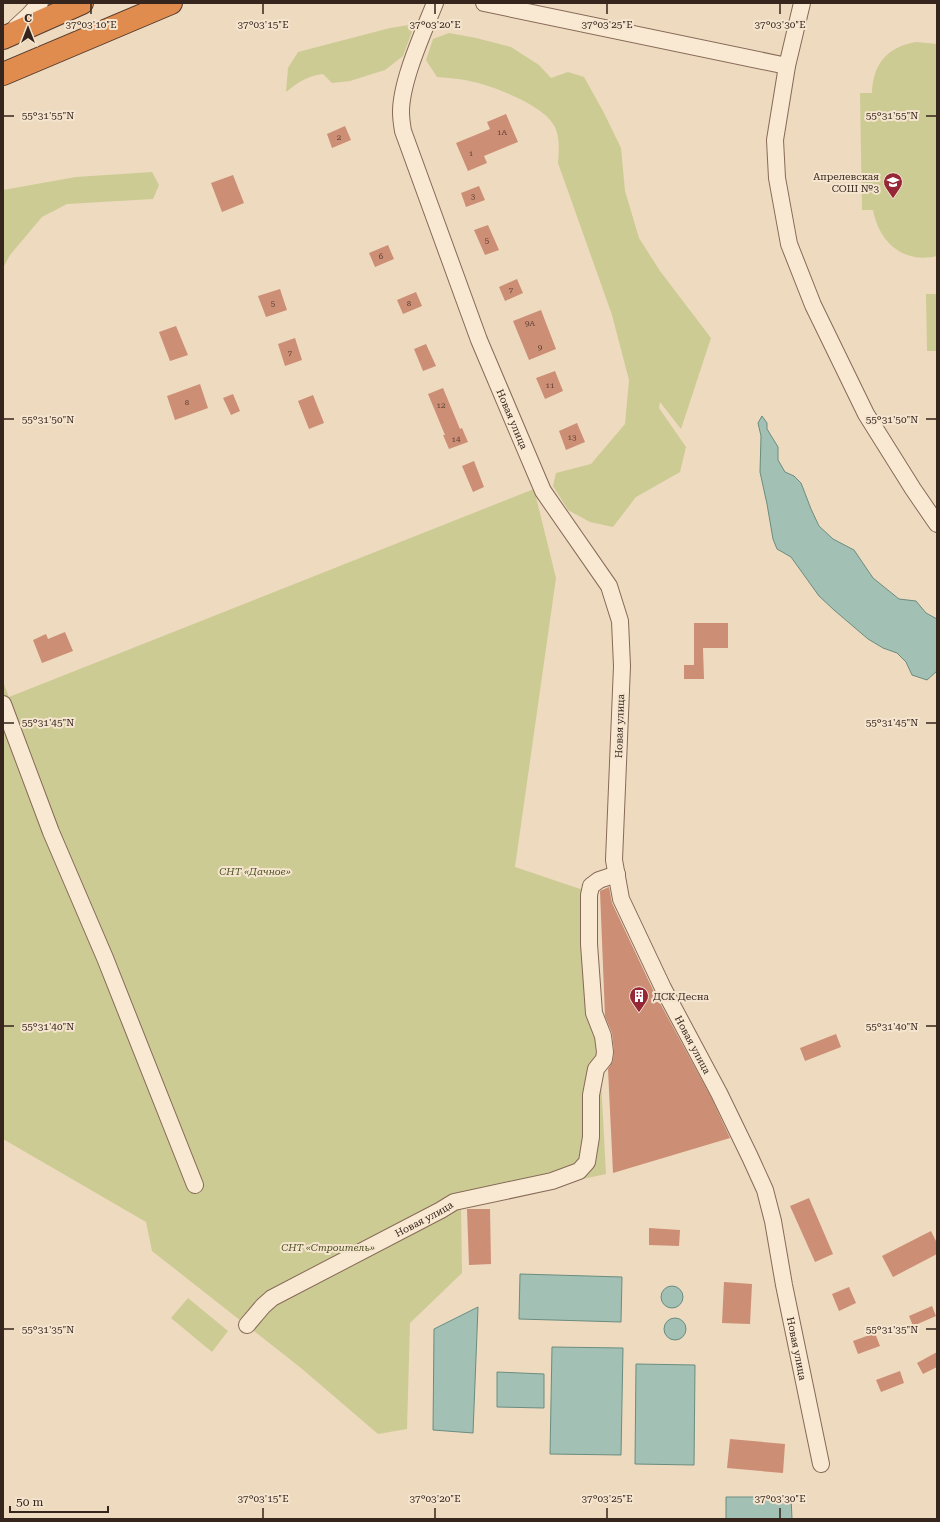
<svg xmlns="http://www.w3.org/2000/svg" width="940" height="1522" font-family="'Roboto Serif',serif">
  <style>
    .green { fill: #cccb93 }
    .water { fill: #a2c0b3; stroke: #6a8d80 }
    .building { fill: #cc8e75 }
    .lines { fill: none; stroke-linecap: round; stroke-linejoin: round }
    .minor-casing { stroke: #866a58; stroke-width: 18 }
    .highway-casing { stroke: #543a2c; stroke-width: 24 }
    .minor { stroke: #f9e8d2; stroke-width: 16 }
    .highway { stroke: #df8c4e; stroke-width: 22 }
    .ticks { fill: none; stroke: #36251c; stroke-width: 1.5 }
    .labels { text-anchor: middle; stroke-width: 4; stroke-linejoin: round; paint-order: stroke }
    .number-label { font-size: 8px; fill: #5c3f32 }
    .poi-label { font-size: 10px; fill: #36251c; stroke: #f5e5cf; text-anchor: end }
    .street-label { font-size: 10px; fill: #36251c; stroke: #f5e5cf }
    .park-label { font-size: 10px; font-style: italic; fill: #4d5223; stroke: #f5e5cf }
    .ticks-label { font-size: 10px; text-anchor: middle; fill: #36251c; stroke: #f5e5cf; stroke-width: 4; stroke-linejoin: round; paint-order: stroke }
  </style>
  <rect width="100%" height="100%" fill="#eedabf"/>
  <path class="green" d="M409,25L412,32L403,56L385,70L350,81L332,83L323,74C309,75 297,83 286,92L288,68L298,52L390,28Z
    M449,33L476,38L511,47L539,65L551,78L568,72L584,77L604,113L621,148L625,191L639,238L660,271L711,338L681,429L660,402L659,408L686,447L680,472L636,497L613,527L590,522L568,510L553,486L556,473L591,464L625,424L629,380L612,315L558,163C559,150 560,139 555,127C545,106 496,87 474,82C462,79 450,78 437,77L426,60L433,39Z
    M916,42L937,44V256C903,264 879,242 873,210H862L860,93H872C873,64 887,47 916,42Z
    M152,172L159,185L153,199L67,204L42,217L10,255L3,268V190L76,177Z
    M926,294H937V351H927Z
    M534,489L556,578L515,867L598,895L596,987L606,1174L461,1205L462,1273L410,1323L407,1429L378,1434L301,1368L152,1251L146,1222L3,1139V682L9,697Z
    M188,1298L228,1331L212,1352L171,1318Z"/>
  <path class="water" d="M762,416L767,423V429L778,447V460L785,472L794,476L801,483L811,509L819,526L833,539L854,550L873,578L899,599L916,601L926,613L937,619V671L927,680L912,675L906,662L897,653L883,648L868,639L834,610L819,596L791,557L777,549L773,539L767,504L760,472L761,436L758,423Z
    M520,1274L622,1277L621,1322L519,1319Z
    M661 1297a11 11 0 1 1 22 0a11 11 0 1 1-22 0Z
    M478,1307L473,1433L433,1430L434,1329Z
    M664 1329a11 11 0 1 1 22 0a11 11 0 1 1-22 0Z
    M552,1347L623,1348L621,1455L550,1454Z
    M636,1364L695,1365L694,1465L635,1464Z
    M497,1372L544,1374V1408L497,1407Z
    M726,1497H791L792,1519H726Z"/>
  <path class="building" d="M506,114L518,142L484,156L487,163L468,171L456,143L490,129L487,122Z
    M345,126L351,140L332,148L327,134Z
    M233,175L244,203L222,212L211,183Z
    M479,186L485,200L466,207L461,193Z
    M488,225L499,250L485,255L474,230Z
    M388,245L394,259L375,267L369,253Z
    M517,279L523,293L505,301L499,287Z
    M280,289L287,310L266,317L258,296Z
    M416,292L422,306L403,314L397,300Z
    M541,310L556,349L529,360L513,321Z
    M176,326L188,355L170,361L159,332Z
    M295,338L302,360L285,366L278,344Z
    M426,344L436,366L423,371L414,349Z
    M555,371L563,391L545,399L536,378Z
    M200,384L208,408L175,420L167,396Z
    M443,388L460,429L462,428L468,442L449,449L443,435H445L428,394Z
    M233,394L240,411L231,415L223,398Z
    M313,395L324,423L309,429L298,401Z
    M577,423L585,442L566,450L559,431Z
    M474,461L484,487L473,492L462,466Z
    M694,623H728V648H703L704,679H684V665H694Z
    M65,632L73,651L42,663L33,640L46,634L48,639Z
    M609,887L612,903L654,992L711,1097L730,1138L613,1173L608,1069L613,1061L614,1051L612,1033L605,1016L600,891Z
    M836,1034L841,1047L805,1061L800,1048Z
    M809,1198L833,1254L815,1262L790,1206Z
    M467,1209H490L491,1264L469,1265Z
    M649,1228L680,1230L679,1246L649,1245Z
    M931,1231L937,1243V1254L893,1277L882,1256Z
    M724,1282L752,1284L750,1324L722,1323Z
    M849,1287L856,1303L839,1311L832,1294Z
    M932,1306L936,1316L913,1326L909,1316Z
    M875,1333L880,1346L858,1354L853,1341Z
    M937,1352V1367L923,1374L917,1363Z
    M900,1371L904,1383L881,1392L876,1380Z
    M730,1439L785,1444L783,1473L727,1468Z"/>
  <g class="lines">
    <defs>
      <g id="minor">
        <path id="s1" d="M435,3C423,33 401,81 401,112C401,119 402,125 403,131L479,340L543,491L609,586L620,621L622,666L614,860L621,899L663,988L719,1093L750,1157L765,1190L773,1221L784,1285L821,1464"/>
        <path d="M484,3L787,66L802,3"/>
        <path d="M16,27L29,15L40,3"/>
        <path d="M787,66L775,140L777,178L789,244L813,305L866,414L913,489L937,524"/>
        <path d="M3,704L51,832L105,958L195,1185"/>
        <path id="s2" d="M247,1325L263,1306L272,1298L441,1210L454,1202L552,1181L579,1171L587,1162L591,1137V1095L596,1069L604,1059L605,1052L603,1036L594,1013L589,944V895L591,886L599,880L617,874"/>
      </g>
      <path id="highway" d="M3,38L82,3
        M3,74L171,3"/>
    </defs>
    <use href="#minor" class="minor-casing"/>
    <use href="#highway" class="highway-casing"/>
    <use href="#minor" class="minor"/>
    <use href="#highway" class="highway"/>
  </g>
  <path class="ticks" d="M91,4V14M263,4V14M435,4V14M607,4V14M780,4V14M4,116H14M926,116H936M4,419H14M926,419H936M4,723H14M926,723H936M4,1026H14M926,1026H936M4,1329H14M926,1329H936M263,1508V1518M435,1508V1518M607,1508V1518M780,1508V1518"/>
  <defs>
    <symbol id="school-pin" viewBox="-11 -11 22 30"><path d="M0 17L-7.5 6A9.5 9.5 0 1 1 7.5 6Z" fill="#962737" stroke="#f5e5cf"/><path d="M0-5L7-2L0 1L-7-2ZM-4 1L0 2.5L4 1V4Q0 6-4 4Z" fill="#fff"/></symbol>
    <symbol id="building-pin" viewBox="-11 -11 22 30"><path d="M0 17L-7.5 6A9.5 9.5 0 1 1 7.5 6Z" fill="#962737" stroke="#f5e5cf"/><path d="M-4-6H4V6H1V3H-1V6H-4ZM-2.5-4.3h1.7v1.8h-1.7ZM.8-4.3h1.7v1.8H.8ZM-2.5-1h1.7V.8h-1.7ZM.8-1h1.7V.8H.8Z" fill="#fff"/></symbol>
  </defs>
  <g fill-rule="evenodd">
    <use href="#school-pin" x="882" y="171" width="22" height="30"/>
    <use href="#building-pin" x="628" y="985" width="22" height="30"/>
  </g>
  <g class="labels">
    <g class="number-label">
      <text x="502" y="135">1А</text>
      <text x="339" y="140">2</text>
      <text x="471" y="156">1</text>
      <text x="473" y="199">3</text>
      <text x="487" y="243">5</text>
      <text x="381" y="259">6</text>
      <text x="511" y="293">7</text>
      <text x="273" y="306">5</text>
      <text x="409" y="306">8</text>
      <text x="530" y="326">9А</text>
      <text x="540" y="350">9</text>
      <text x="290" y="356">7</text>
      <text x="550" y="388">11</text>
      <text x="187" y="405">8</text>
      <text x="441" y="408">12</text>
      <text x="572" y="440">13</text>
      <text x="456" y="442">14</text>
    </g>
    <g class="poi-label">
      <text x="879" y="180">Апрелевская<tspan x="879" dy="12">СОШ №3</tspan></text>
      <text x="653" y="1000" text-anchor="start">ДСК Десна</text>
    </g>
    <g class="street-label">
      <text dy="4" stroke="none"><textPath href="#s1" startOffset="442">Новая улица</textPath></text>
      <text transform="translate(619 726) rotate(-88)" y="4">Новая улица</text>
      <text dy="4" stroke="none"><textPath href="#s1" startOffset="1114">Новая улица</textPath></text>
      <text dy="4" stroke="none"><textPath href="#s2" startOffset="208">Новая улица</textPath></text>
      <text dy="4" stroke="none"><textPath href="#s1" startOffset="1438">Новая улица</textPath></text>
    </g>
    <g class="park-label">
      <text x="255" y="875">СНТ «Дачное»</text>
      <text x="328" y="1251">СНТ «Строитель»</text>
    </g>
  </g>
  <g class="ticks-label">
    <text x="91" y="28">37°03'10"E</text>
    <text x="263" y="28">37°03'15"E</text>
    <text x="435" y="28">37°03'20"E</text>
    <text x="607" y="28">37°03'25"E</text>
    <text x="780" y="28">37°03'30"E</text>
    <text x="48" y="119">55°31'55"N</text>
    <text x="892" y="119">55°31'55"N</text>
    <text x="48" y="423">55°31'50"N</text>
    <text x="892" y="423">55°31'50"N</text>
    <text x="48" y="726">55°31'45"N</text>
    <text x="892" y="726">55°31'45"N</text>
    <text x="48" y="1030">55°31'40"N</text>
    <text x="892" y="1030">55°31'40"N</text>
    <text x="48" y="1333">55°31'35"N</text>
    <text x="892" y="1333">55°31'35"N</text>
    <text x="263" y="1502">37°03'15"E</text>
    <text x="435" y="1502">37°03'20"E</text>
    <text x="607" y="1502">37°03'25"E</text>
    <text x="780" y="1502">37°03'30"E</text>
  </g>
  <rect width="940" height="1522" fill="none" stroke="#36251c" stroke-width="8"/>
  <g transform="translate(28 28)" stroke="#f5e5cf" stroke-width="3" paint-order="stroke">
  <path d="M0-3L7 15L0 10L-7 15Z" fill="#36251c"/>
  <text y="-6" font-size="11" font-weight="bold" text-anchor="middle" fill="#36251c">С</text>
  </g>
  <path d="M10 1506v6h98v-6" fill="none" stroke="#36251c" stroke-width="2"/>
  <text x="16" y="1506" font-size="12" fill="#36251c" stroke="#f5e5cf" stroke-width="3" paint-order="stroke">50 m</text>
</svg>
